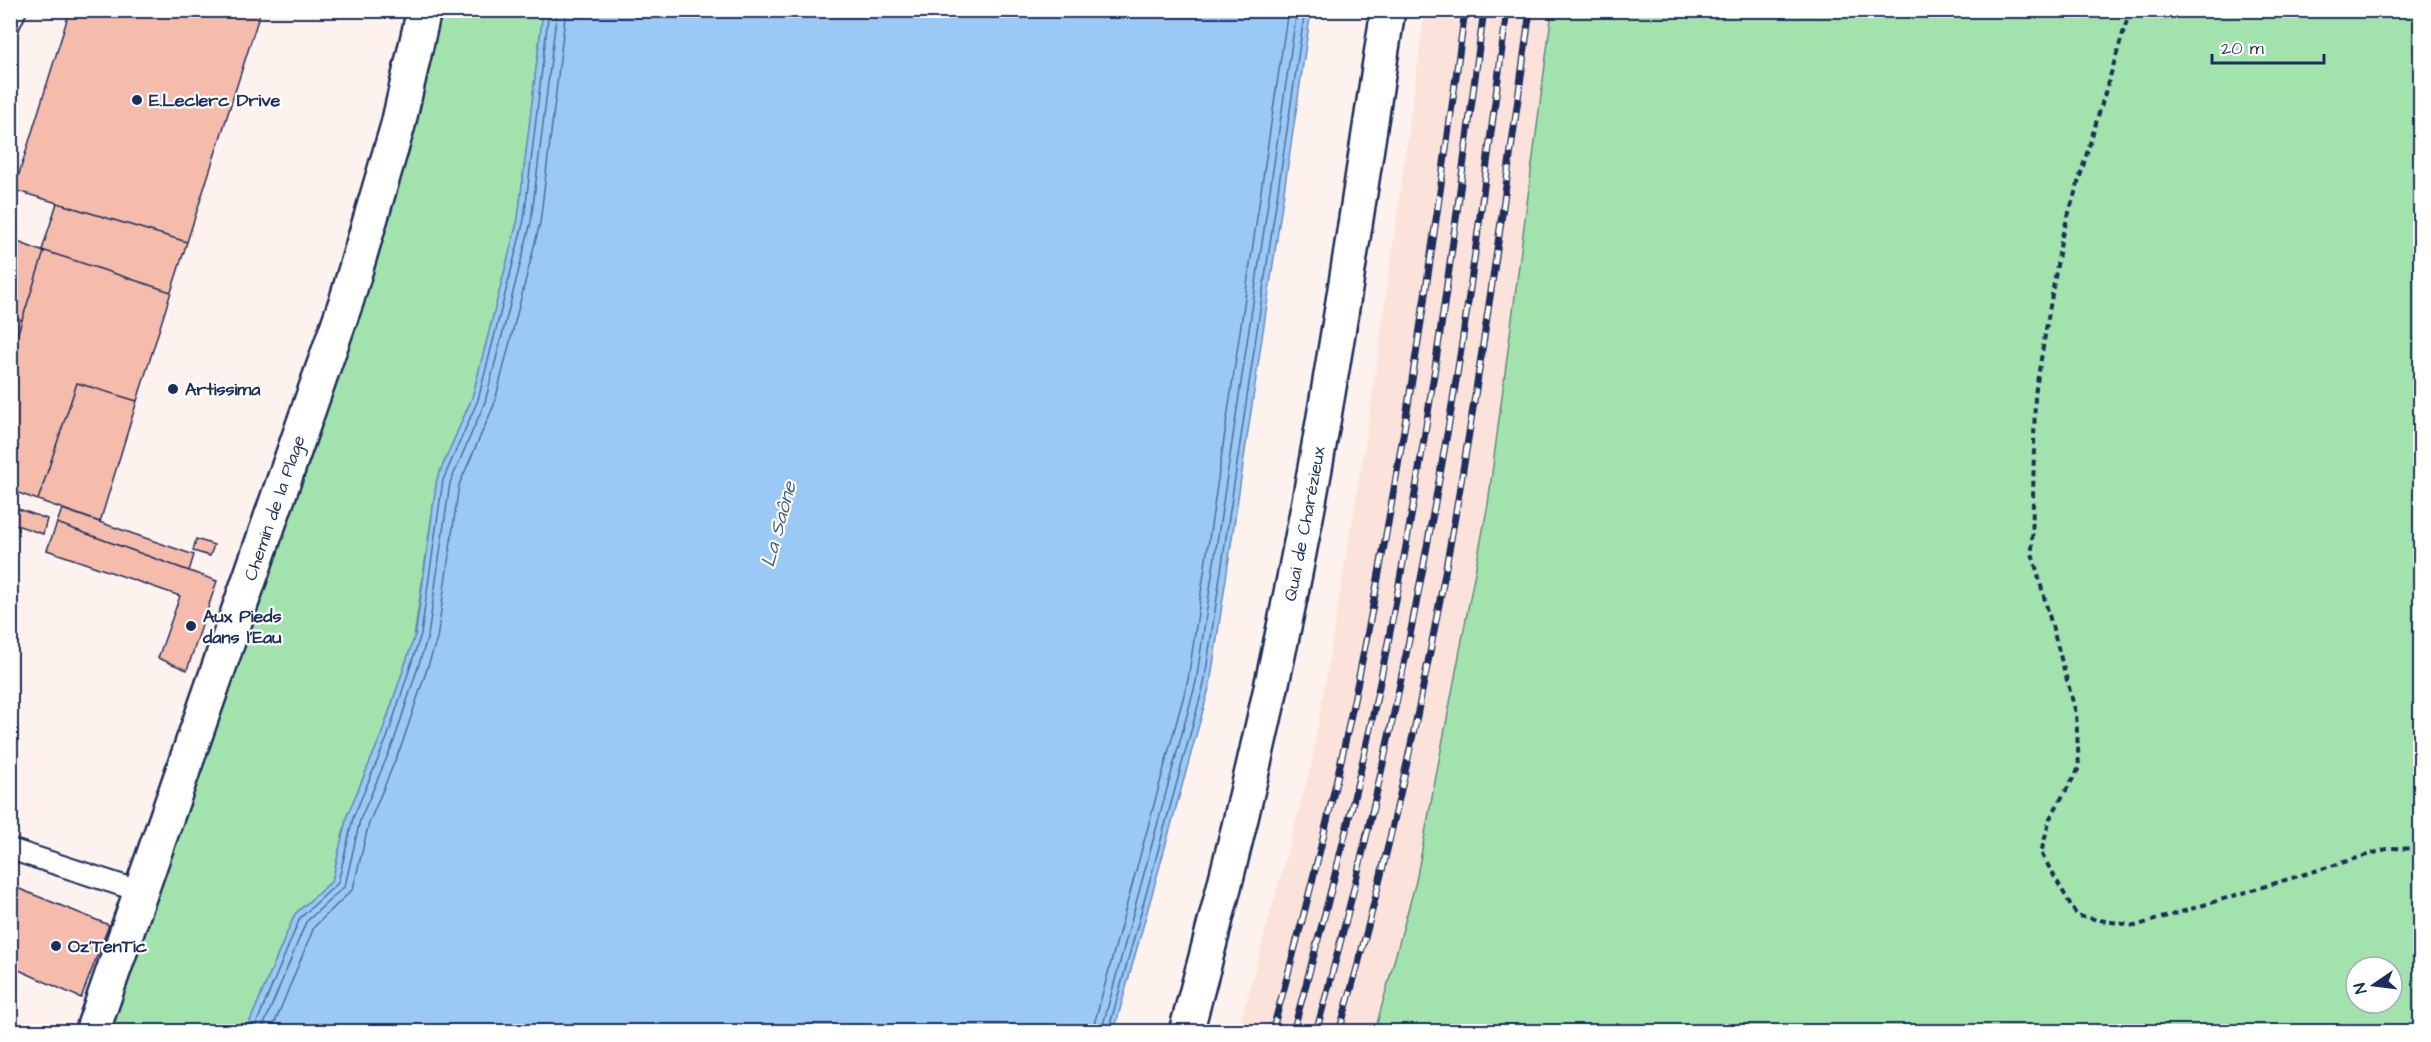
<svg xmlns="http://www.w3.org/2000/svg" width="2431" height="1042" font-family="'Architects Daughter',sans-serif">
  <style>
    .built { fill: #fbe2da }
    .green { fill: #a2e3ad; stroke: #5e8986; stroke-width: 1.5; fill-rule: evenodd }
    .water { fill: #9ac9f5; stroke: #678bb9; stroke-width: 1.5 }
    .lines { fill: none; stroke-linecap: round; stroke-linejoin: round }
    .shore { stroke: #4e6d9a; stroke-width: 1.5 }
    .building { fill: #f5bcac; stroke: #1b2f5e; stroke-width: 1.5 }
    .lane-casing { stroke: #1b2f5e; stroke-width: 24 }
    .street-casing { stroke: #1b2f5e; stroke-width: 38 }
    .primary-casing { stroke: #1b2f5e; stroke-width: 38 }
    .path { stroke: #1b2f5e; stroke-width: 4; stroke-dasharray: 6 4.5; stroke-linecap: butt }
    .lane { stroke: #fff; stroke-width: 20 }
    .street { stroke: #fff; stroke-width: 33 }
    .primary { stroke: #fff; stroke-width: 33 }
    .rail-casing { stroke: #1b2f5e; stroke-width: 7 }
    .rail { stroke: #fff; stroke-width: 4.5; stroke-dasharray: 14; stroke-linecap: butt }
    .poi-dot { fill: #1b2f5e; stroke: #fff; stroke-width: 2 }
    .labels { text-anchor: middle; stroke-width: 4.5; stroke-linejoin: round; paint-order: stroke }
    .poi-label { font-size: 18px; font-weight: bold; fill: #1b2f5e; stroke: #fff; text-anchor: start }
    .street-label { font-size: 18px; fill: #1b2f5e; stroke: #fff }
    .water-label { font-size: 20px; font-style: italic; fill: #415d8b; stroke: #fff }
  </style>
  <rect width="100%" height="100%" fill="#fdf2ee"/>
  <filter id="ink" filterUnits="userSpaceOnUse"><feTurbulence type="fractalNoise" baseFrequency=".0167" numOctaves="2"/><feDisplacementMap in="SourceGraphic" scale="12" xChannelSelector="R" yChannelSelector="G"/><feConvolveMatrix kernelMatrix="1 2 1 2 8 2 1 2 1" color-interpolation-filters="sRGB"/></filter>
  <g filter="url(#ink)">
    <path class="built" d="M1425,11H1552L1488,504L1416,881L1375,1031L1238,1032L1311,766L1368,427Z"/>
    <path class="green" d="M432,11H543L518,219L472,398L437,479L414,638L381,736L347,816L332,881L295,914L246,1031L104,1032Z
      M1552,11H2420V1031H1375L1416,881L1488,504ZM2356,967H2392V1003H2356Z"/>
    <path class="water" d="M543,11H1311L1210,685L1114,1031H246L295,914L332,881L347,816L381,736L416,632L437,479L472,398L518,219Z"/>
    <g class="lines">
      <path class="shore" d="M253,1032L300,918L338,883L353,818L387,738L421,634L443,480L478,400L524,220L549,10
        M261,1032L306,922L345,886L360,820L394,741L428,636L450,483L485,402L531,222L557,10
        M271,1032L314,927L353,889L369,823L402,744L437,639L459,485L494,405L540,223L566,10
        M1092,1032L1188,680L1288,10
        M1101,1032L1196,682L1297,10
        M1108,1032L1204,684L1305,10"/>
    </g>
    <path class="building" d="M70,10H261L187,242L14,190Z
      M57,203L187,242L171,292L42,250Z
      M10,239L44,252L22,320L13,317L10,323Z
      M42,250L171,292L137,401L77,383L38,500L10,490V357L44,252Z
      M13,317L22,320L12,353L10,323Z
      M77,383L137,401L100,522L38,500Z
      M10,506L47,519L43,534L10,523Z
      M62,509L194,555L189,571L57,523Z
      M57,523L217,581L187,670L158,658L180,596L47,550Z
      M196,539L214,545L210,556L193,551Z
      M17,888L109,925L81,998L10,966V902Z"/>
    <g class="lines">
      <defs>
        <path id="lane" d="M10,23L16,10
          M10,849L142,892"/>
        <g id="street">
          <path id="s1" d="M92,1032L347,299L398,125L424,10"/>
        </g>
        <g id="primary">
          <path id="s2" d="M1186,1032C1233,860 1274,686 1307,512C1338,345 1362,178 1388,10"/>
        </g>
      </defs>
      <use href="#lane" class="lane-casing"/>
      <use href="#street" class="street-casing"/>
      <use href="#primary" class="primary-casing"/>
      <path class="path" d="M2130,10L2062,236L2035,394L2032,553L2076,713L2079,768L2050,818L2041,853L2077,916L2135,926L2390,848L2420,849"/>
      <use href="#lane" class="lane"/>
      <use href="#street" class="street"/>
      <use href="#primary" class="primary"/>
      <defs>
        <path id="rail" d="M1272,1032C1305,914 1335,796 1359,676C1404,456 1435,233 1465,10
          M1293,1032C1325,916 1356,799 1380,682C1426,460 1454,235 1484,10
          M1316,1032C1371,837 1412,639 1446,440C1471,298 1488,154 1507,10
          M1339,1032C1436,699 1484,353 1530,10"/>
      </defs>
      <use href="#rail" class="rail-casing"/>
      <use href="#rail" class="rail"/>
    </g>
  </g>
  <g class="poi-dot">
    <circle cx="137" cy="100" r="6"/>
    <circle cx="173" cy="389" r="6"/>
    <circle cx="191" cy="626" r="6"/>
    <circle cx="56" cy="946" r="6"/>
  </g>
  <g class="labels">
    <g class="poi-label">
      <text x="149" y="106">E.Leclerc Drive</text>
      <text x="185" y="395">Artissima</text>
      <text x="203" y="622">Aux Pieds<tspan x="203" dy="21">dans l'Eau</tspan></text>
      <text x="68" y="952">Oz'TenTic</text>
    </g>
    <g class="street-label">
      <text dy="6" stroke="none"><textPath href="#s1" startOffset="555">Chemin de la Plage</textPath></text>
      <text dy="6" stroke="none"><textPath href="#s2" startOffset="522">Quai de Charézieux</textPath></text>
    </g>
    <g class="water-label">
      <text transform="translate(778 524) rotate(-75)" y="7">La Saône</text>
    </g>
  </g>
  <rect width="2431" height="1042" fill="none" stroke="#fff" stroke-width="36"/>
  <rect x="18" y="18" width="2395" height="1006" fill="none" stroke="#1b2f5e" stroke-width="2" filter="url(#ink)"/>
  <g transform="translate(2374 985) rotate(256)"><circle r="28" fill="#ffffff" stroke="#a4acbf" stroke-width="1.5"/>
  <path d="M0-4.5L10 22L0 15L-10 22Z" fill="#1b2f5e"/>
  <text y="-9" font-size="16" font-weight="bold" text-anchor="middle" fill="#1b2f5e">N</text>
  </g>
  <path d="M2212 54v9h112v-9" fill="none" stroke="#1b2f5e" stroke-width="3"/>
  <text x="2221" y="54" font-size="18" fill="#1b2f5e" stroke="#ffffff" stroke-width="4.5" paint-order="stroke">20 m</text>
</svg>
